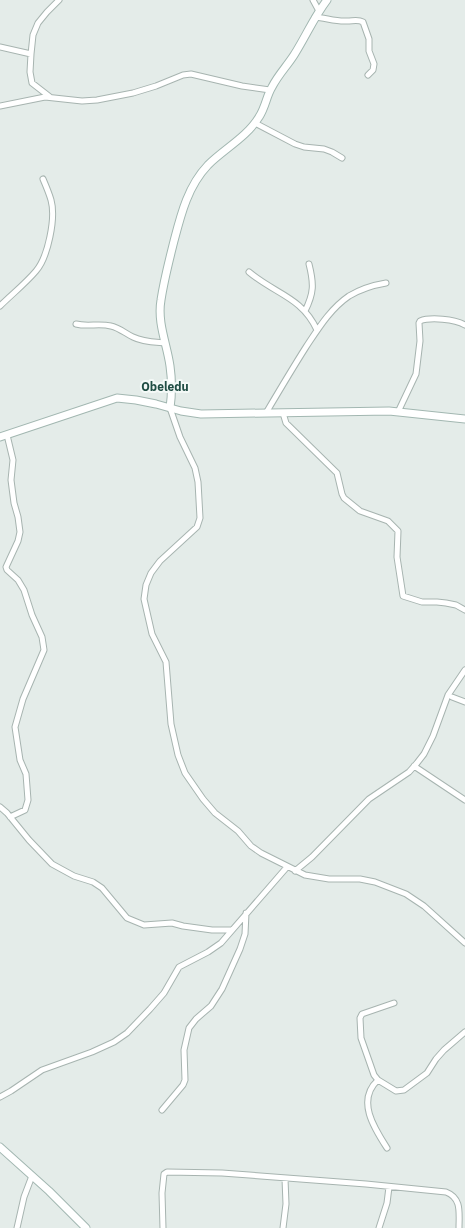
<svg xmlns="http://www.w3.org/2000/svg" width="465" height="1228" font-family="'IBM Plex Sans',sans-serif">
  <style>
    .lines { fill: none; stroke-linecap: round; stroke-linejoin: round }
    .street-casing { stroke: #a7b4b0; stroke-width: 7 }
    .secondary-casing { stroke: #a2b7b1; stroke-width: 9 }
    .street { stroke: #fff; stroke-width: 5 }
    .secondary { stroke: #fff; stroke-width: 7 }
    .labels { text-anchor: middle; stroke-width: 4; stroke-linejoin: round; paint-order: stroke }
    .quarter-label { font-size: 12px; font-weight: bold; fill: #214e45; stroke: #f4f9f7 }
  </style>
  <rect width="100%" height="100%" fill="#e4ece9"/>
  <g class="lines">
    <defs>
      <path id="street" d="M313,0L319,11
        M315,17C326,18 337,22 347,21C353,21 358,19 363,22L369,39V51L374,64L373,70L368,75
        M0,47L31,54
        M50,97L32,83L30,72L31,54L33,35L38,23L47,12L59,0
        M0,106L45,97L82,101L97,100L133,93L156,86L183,75L191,74L242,86L270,90
        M255,123L295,144L304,147L324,149L332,152L342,158
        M249,272C275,294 302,297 317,330
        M0,306C12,294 25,284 36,271C48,257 56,218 51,200C49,193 46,186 43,179
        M305,311C314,293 314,284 309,264
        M76,324C88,327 99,323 111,326C120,328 126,334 133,337C143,342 154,342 165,343
        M170,408L180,437L195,468L198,482L200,518L197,527L160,561L151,573L146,585L144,599L152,634L166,662L171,724L178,755L185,773L203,799L215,813L238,831L251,846L261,853L305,875L329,879H360L375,882L406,894L424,906L465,943
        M398,412L416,374L420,341L419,323L420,321C430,317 455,319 465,325
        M266,413C279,391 292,369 306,347C318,329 330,309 349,296C359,290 374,285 386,283
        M283,413L286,423L337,473L342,494L344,498L360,511L388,521L398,531L397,557L403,596L422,602H437L446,603L456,605L465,610
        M7,435L13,460L11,480L14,503L18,517L20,532L18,541L6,567L7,570L18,580L24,590L32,615L42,637L44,650L23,699L15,727L20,760L26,774L28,800L25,810L10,817
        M452,697L465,702
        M414,766L465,800
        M0,807L7,813L29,840L52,864L74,876L93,882L102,888L127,918L144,925L172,923L183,926L212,930H231
        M295,871L312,857L369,799L409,772L417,763L424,754L433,736L448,695L465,670
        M394,1003L362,1014L360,1018L361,1038L374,1075L378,1080L396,1091L404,1090L427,1073L436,1059L444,1050L465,1032
        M378,1080C356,1100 374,1128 387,1148
        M0,1097L11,1091L42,1070L92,1052L114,1042L127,1033L150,1009L164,993L179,967L208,952L221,943L287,867
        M162,1110L183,1085L185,1080L184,1050L189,1028L196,1019L211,1006L222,989L240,949L245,934L246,913
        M17,1228L24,1197L32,1176
        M163,1228L162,1193L164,1174L167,1172L222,1173L366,1184L446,1192C462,1198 459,1213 459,1228
        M283,1228L286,1204L285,1179
        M379,1228L387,1203L389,1187"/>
      <path id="secondary" d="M170,408C172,394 172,380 170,366C167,344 157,323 161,300C164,280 169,261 174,241C181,214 188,186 208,165C224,149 247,137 259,117C266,106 266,97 272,87C278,75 287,66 294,55C306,36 314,17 327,0
        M0,437L117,398L136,400L156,404L181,411L201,414L389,411L465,419
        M0,1147L49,1191L86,1228"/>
    </defs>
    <use href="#street" class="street-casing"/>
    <use href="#secondary" class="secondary-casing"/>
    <use href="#street" class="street"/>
    <use href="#secondary" class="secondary"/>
  </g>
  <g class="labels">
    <g class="quarter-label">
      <text x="165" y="391">Obeledu</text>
    </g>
  </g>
</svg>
